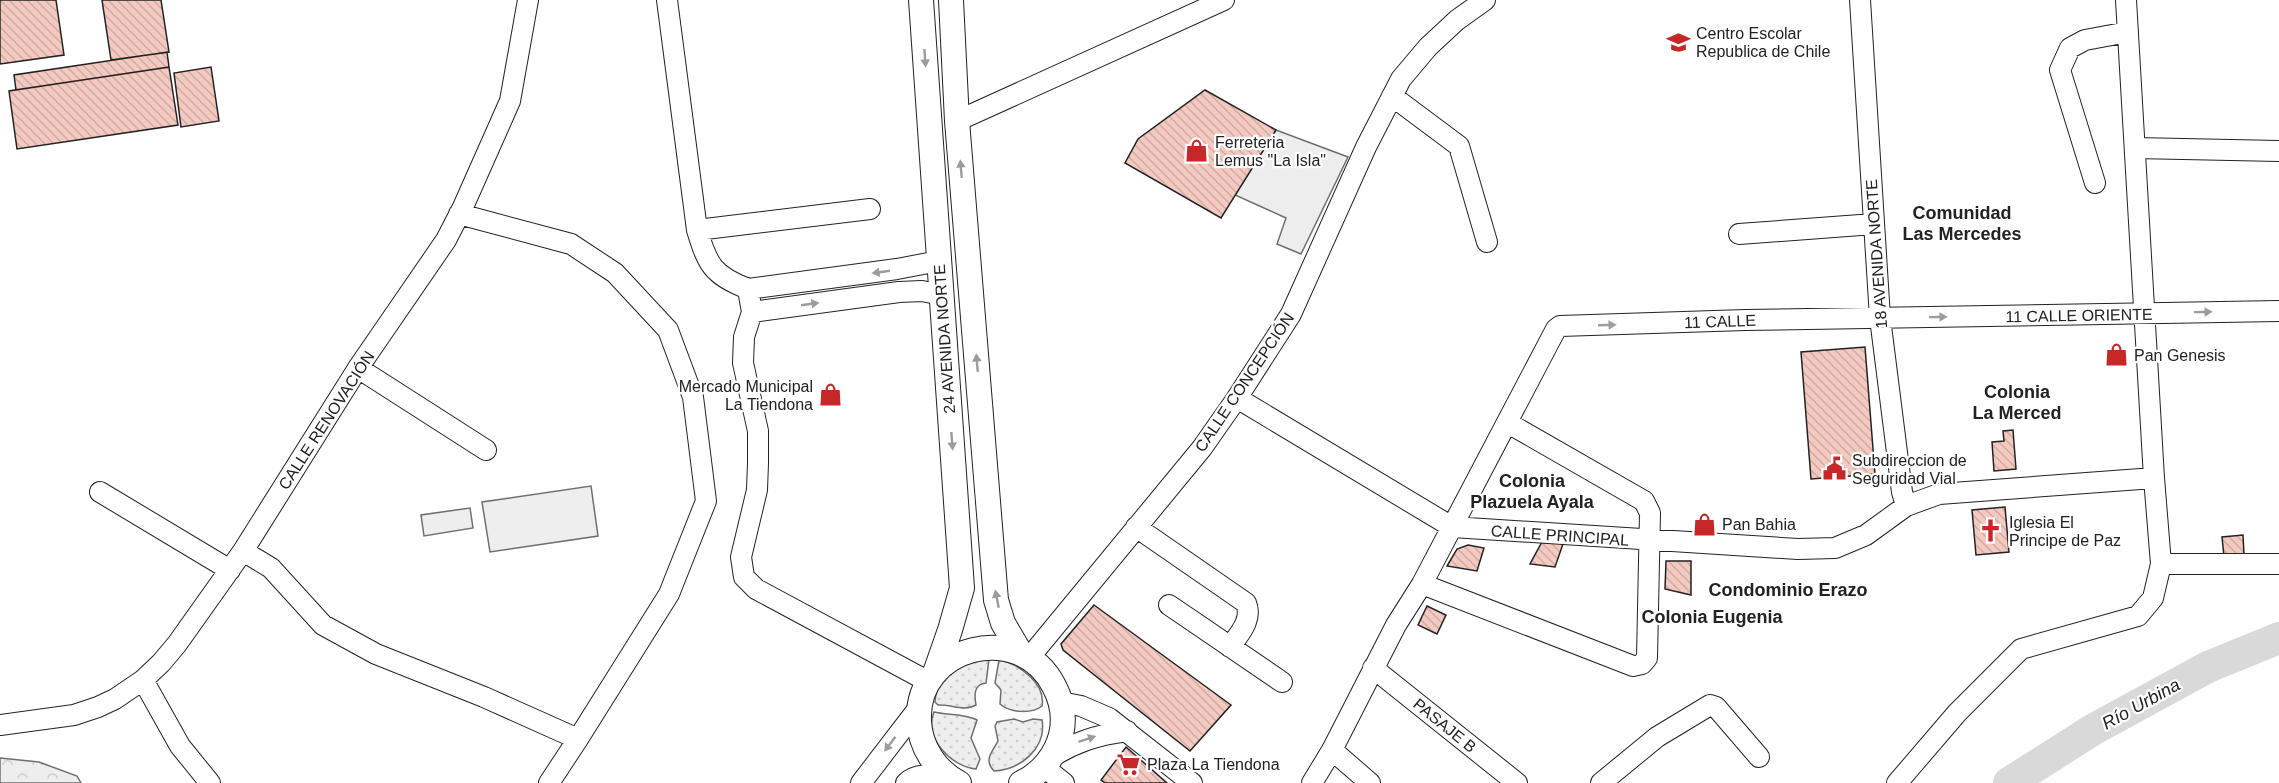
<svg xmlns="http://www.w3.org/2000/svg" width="2279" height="783" font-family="Arial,sans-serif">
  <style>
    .forest { fill: url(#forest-crowns); stroke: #6f6f6f; stroke-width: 1.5 }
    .park { fill: url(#park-dots); stroke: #6f6f6f; stroke-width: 1.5 }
    .pitch { fill: #eee; stroke: #6f6f6f; stroke-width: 1.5 }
    .parking { fill: #ededed; stroke: #6f6f6f; stroke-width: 1.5 }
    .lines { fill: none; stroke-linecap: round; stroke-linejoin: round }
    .river { stroke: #d9d9d9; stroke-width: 32 }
    .building { fill: url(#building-back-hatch); stroke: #222; stroke-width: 1.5 }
    .minor-casing { stroke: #222; stroke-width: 22 }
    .major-casing { stroke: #222; stroke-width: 26 }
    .minor { stroke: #fff; stroke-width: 20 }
    .major { stroke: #fff; stroke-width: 24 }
    .oneway { fill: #9c9c9c }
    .labels { text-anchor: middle; stroke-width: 4.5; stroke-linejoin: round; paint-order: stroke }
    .poi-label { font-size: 16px; fill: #222; stroke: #fff; text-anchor: start }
    .street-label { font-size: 16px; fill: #222; stroke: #fff }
    .neighbourhood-label { font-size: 18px; font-weight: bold; fill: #222; stroke: #fff }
    .water-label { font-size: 18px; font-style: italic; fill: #222; stroke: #fff }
  </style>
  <defs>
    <pattern id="forest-crowns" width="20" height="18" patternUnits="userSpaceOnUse" patternTransform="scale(1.5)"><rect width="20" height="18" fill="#eee"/><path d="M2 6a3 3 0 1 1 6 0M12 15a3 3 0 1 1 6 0" fill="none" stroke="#ccc"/></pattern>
    <pattern id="park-dots" width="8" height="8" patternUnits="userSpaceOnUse" patternTransform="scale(1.5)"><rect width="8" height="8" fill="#eee"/><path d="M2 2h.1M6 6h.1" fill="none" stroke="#ccc" stroke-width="1.8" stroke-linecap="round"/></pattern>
    <pattern id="building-back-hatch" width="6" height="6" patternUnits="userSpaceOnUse" patternTransform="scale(1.5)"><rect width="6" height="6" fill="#f3c9c0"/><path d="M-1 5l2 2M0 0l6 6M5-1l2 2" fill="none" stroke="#d0aca5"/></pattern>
  </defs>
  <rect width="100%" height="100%" fill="#fff"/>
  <path class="forest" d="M0,758L39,762L77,776L81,783H0Z"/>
  <path class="park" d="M989,659L986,683C974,684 974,695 976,705C964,712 951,704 938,705L935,702C936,674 965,662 989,659Z
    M999,660C1019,664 1046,683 1042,706C1032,714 1010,713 1000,704L1001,690L995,683Z
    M934,712C946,715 967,714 977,720L971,738L980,759L976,769C952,767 923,738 934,712Z
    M1014,719L1023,722L1033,719L1042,720C1047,748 1020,770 994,771C983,760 993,751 998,741L995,726L997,722Z"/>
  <path class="pitch" d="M591,486L598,536L490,552L482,502Z
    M470,508L473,528L424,536L421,515Z"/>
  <path class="parking" d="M1276,130L1348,157L1301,254L1277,244L1286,218L1235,195Z"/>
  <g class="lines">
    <path class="river" d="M2009,783L2094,729L2208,667L2279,638"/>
  </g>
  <path class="building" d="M0,0H56L64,55L0,64Z
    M102,0H161L169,52L111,60Z
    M167,52L169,67L16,90L14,75Z
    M169,67L178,125L17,149L9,91Z
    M211,67L219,121L181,127L174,73Z
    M1205,90L1276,130L1221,218L1125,163L1138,139Z
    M1865,347L1875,474L1811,479L1801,352Z
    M2013,430L2016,469L1994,471L1992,442L2004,441L2003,431Z
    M2005,507L2009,552L1976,555L1972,510Z
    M2243,535L2244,555L2224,557L2222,537Z
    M1543,540L1564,541L1555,567L1530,564Z
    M1468,545L1484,548L1477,571L1447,566L1457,549Z
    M1666,561H1691V595L1665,589Z
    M1094,605L1231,705L1190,751L1063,650L1061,644Z
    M1427,606L1446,615L1437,634L1418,625Z
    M1126,747L1167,783H1105L1101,780Z"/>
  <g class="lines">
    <defs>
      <path id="minor" d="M667,0L697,230C708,266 713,275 748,289L752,312L744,337L743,363L758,431V463L757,490L741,557L744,577L756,589L929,682
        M1860,0L1880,318L1902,492L1906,506
        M1392,96L1459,146L1487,242
        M957,121L1224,0
        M2135,148L2279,151
        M2095,183L2060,70L2070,48L2085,40L2128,32
        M459,214L571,244L615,273L668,330L693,397L706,501L669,594L578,739L549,783
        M697,230L870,209
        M1739,234L1874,224
        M748,289L897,269L939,261
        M752,312L899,292L922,291L942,295
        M358,368L486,450
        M1237,398L1452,527L1798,549L1835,548L1866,535L1906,506L1939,494L2154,478
        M100,492L230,570
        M1136,527L1246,603C1253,620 1239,634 1230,647
        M243,551L271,568L323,625L376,654L484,697L578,739
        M2161,564H2279
        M1422,584L1633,666L1642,664L1647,658L1650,513L1644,501L1508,423
        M1169,605L1282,682
        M1029,658L1202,448L1237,398L1291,314L1366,147L1401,79L1428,47L1457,20L1485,0
        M1373,668L1517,783
        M143,680L180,746L210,783
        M1061,702L1081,706L1109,718L1192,783
        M0,725L74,715L98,707L115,699L143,680L161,663L177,644L243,551L358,368L446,240L463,207L510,101L528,0
        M1332,750L1370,783
        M1050,758C1075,742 1097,735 1127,731
        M1044,767L1064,783
        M861,783L920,706
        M906,783C916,773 933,775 947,776
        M1312,783L1332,750L1396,625L1422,584L1556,329L1560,326L1745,320L2279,311
        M1601,783L1657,737L1710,705L1716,707L1759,757
        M1897,783L1957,713L2021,649L2138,616L2153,598L2161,564L2154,478L2126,0"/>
      <path id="major" d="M921,0L962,588L950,630L935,673
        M951,0L957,121L996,600L1003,623L1020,652
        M959,783C936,771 920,747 919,721C915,646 1020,619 1054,686C1062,701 1065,718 1061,735C1056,755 1041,774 1021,783"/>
    </defs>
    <use href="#minor" class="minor-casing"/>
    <use href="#major" class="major-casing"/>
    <use href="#minor" class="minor"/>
    <use href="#major" class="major"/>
  </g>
  <defs><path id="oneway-solid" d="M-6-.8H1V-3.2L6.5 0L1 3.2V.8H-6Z" transform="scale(1.5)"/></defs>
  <g class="oneway">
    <use href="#oneway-solid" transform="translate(925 58) rotate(86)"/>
    <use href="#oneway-solid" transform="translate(961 169) rotate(-95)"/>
    <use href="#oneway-solid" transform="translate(881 272) rotate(172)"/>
    <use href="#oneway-solid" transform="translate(810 304) rotate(-8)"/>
    <use href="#oneway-solid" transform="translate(2203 312) rotate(-1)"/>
    <use href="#oneway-solid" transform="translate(1938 317) rotate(-1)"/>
    <use href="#oneway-solid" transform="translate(1607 325) rotate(-2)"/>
    <use href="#oneway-solid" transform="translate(977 363) rotate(-95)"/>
    <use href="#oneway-solid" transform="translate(952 441) rotate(86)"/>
    <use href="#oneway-solid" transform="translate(997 599) rotate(-101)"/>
    <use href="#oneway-solid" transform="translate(1087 739) rotate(-18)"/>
    <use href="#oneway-solid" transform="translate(890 744) rotate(127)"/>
  </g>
  <defs>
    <symbol id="school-bare" viewBox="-9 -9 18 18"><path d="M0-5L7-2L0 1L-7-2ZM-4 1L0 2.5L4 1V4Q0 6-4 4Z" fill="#c62828" stroke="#fff" stroke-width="2.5" paint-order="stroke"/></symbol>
    <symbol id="shop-bare" viewBox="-9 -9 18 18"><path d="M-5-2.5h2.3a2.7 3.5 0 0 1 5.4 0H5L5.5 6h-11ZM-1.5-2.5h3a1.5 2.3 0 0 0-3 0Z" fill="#c62828" stroke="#fff" stroke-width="2.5" paint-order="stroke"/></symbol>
    <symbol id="civic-bare" viewBox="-9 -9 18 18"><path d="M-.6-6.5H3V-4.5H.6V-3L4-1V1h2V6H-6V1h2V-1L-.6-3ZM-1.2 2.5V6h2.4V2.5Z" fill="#c62828" stroke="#fff" stroke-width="2.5" paint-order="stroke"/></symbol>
    <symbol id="church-bare" viewBox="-9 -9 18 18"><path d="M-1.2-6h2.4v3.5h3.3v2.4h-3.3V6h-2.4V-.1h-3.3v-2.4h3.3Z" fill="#c62828" stroke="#fff" stroke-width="2.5" paint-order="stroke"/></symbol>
    <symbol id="supermarket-bare" viewBox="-9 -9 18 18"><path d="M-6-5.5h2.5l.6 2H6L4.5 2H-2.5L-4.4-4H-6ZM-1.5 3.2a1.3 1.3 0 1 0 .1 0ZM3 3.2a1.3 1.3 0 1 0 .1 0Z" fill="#c62828" stroke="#fff" stroke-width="2.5" paint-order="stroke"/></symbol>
  </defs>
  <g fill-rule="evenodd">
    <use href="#school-bare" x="1662" y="26" width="33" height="33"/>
    <use href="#shop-bare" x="1180" y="134" width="33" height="33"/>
    <use href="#shop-bare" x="2100" y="338" width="33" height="33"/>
    <use href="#shop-bare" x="814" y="378" width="33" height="33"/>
    <use href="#civic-bare" x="1818" y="452" width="33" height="33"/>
    <use href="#shop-bare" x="1688" y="508" width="33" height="33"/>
    <use href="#church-bare" x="1974" y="514" width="33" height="33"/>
    <use href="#supermarket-bare" x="1112" y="748" width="33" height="33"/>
  </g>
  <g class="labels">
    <g class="poi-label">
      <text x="1696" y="39">Centro Escolar<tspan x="1696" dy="18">Republica de Chile</tspan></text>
      <text x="1215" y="148">Ferreteria<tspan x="1215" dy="18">Lemus "La Isla"</tspan></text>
      <text x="2134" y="361">Pan Genesis</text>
      <text x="813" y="392" text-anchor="end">Mercado Municipal<tspan x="813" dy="18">La Tiendona</tspan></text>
      <text x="1852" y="466">Subdireccion de<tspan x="1852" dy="18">Seguridad Vial</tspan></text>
      <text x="2009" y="528">Iglesia El<tspan x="2009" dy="18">Principe de Paz</tspan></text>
      <text x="1722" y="530">Pan Bahia</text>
      <text x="1147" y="770">Plaza La Tiendona</text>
    </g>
    <g class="street-label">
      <text transform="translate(1876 254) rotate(-94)" y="6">18 AVENIDA NORTE</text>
      <text transform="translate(2079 315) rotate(-1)" y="6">11 CALLE ORIENTE</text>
      <text transform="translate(1720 321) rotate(-2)" y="6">11 CALLE</text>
      <text transform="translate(944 339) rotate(-94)" y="6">24 AVENIDA NORTE</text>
      <text transform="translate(1244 382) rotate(-56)" y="6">CALLE CONCEPCIÓN</text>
      <text transform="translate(326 420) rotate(-57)" y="6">CALLE RENOVACIÓN</text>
      <text transform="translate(1560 535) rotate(4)" y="6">CALLE PRINCIPAL</text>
      <text transform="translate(1445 725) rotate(39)" y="6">PASAJE B</text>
    </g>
    <g class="neighbourhood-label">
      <text x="1962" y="219">Comunidad<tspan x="1962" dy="21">Las Mercedes</tspan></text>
      <text x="2017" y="398">Colonia<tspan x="2017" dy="21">La Merced</tspan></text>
      <text x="1532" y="487">Colonia<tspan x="1532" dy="21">Plazuela Ayala</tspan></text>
      <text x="1788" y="596">Condominio Erazo</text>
      <text x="1712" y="623">Colonia Eugenia</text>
    </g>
    <g class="water-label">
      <text transform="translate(2141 704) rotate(-29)" y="6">Río Urbina</text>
    </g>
  </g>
</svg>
